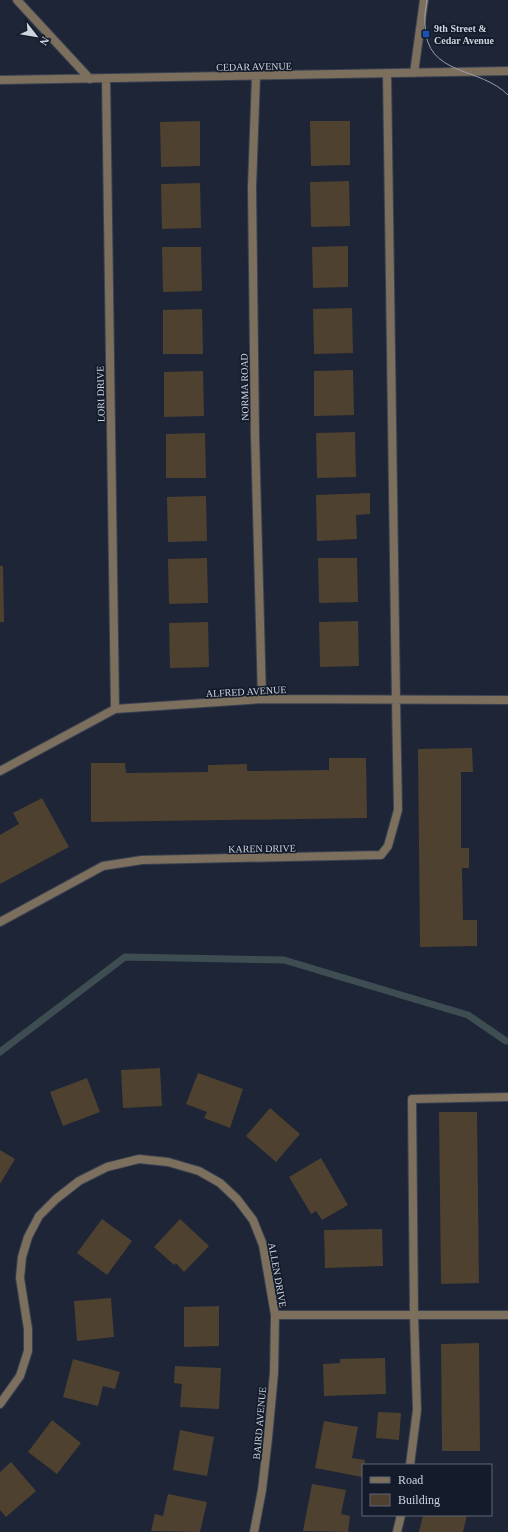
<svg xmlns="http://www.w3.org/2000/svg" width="508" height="1532" font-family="'Times New Roman',serif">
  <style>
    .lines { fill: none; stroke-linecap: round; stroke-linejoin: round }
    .stream { stroke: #3e4d51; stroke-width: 7 }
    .building { fill: #4e4130 }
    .lane-casing { stroke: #394151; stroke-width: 10 }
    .street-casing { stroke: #394151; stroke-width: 10 }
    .lane { stroke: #7c6f5d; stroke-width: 8 }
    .street { stroke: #7c6f5d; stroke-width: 8 }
    .tram { stroke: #9aa0ac; stroke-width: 1 }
    .transit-dot { fill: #1a4fb4; stroke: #141c2c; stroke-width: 1.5 }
    .labels { text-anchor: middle; stroke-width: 3.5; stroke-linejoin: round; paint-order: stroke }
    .poi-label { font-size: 10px; font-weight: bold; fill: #ced3de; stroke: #141c2c; text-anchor: start }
    .street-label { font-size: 10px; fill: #ced3de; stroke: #141c2c }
  </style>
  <rect width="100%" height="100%" fill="#1d2536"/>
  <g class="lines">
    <path class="stream" d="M0,1052L125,957L284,960L468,1015L506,1041"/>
  </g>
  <path class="building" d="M200,121V166L161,167L160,122Z
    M310,121H350V165L311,166Z
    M349,181L350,226L311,227L310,182Z
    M200,183L201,228L162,229L161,184Z
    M348,246V287L313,288L312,247Z
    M162,247H201L202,291L163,292Z
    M352,308L353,353L314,354L313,309Z
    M202,309L203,354H163V310Z
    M353,370L354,415L314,416V371Z
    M203,371L204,416L164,417V372Z
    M355,432L356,477L317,478L316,433Z
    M205,433L206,478H166V434Z
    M370,493V514L356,515L357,539L317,541L316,495Z
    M206,496L207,541L168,542L167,497Z
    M207,558L208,603L169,604L168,559Z
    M318,558H357L358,602L319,603Z
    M0,566H3L4,622H0Z
    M358,621L359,666L320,667L319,622Z
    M208,622L209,667L170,668L169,623Z
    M472,748L473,772H461V848H469V868H462L463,920H477V946L420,947L418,749Z
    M329,758H366L367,818L91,822V763H125L126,773L208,772V765L247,764V771L329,770Z
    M42,798L69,847L0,884V835L19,824L13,813Z
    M160,1068L162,1106L123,1108L121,1070Z
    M198,1073L243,1089L230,1128L204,1118L207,1112L186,1104Z
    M87,1078L100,1112L63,1126L50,1092Z
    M270,1108L300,1134L276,1162L246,1136Z
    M439,1112H477L479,1283L441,1284Z
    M0,1150L15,1159L0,1184Z
    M321,1158L348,1205L322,1220L316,1211L311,1214L289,1177Z
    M102,1219L132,1241L107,1275L77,1253Z
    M180,1219L209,1246L184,1272L176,1263L174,1265L154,1247Z
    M382,1229L383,1266L325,1268L324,1230Z
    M111,1298L114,1337L77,1341L74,1301Z
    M219,1306V1346L184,1347V1307Z
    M479,1343L480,1451H442L441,1344Z
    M385,1358L386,1394L324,1396L323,1364L340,1363V1359Z
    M73,1359L120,1372L115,1389L103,1386L98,1406L63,1397Z
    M175,1366L221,1368L219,1409L180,1407L182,1384L174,1383Z
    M378,1412L401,1413L399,1440L376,1438Z
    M52,1420L81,1443L57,1474L28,1452Z
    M324,1421L358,1427L352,1458L365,1460L362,1477L315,1468Z
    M180,1430L214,1437L207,1476L173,1470Z
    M11,1462L36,1491L6,1517L0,1510V1472Z
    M312,1484L346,1490L341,1514L350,1516L348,1532L303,1531Z
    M168,1494L207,1502L200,1532L151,1531L155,1514L163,1516Z
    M423,1515H467L463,1532H419Z"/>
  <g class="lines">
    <defs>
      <path id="lane" d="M387,73L396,700
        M410,1465L417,1410L414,1315L412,1099L508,1097
        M397,1532L401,1515"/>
      <path id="street" d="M17,0L90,79
        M414,73L424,0
        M256,76L252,187L255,436L262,699
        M106,78L115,709
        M0,80L508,71
        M0,771L115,709L262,699L508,700
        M0,922L103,866L142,860L381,855L388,846L398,810L396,700
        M275,1315H508
        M0,1404L20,1376L28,1351V1329L20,1278L22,1257L28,1237L39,1216L56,1199L79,1181L107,1167L139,1159L168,1162L199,1171L220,1183L237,1199L253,1220L263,1245L275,1315L274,1373L268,1438L262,1490L254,1532"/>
    </defs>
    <use href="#lane" class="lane-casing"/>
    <use href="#street" class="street-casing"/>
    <use href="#lane" class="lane"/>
    <use href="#street" class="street"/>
    <path class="tram" d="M427,0C426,8 424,17 425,25C426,77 480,66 508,95"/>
  </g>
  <rect class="transit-dot" x="422" y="30" width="8" height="8" rx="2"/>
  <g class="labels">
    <g class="poi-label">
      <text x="434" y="32">9th Street &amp;<tspan x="434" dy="12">Cedar Avenue</tspan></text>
    </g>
    <g class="street-label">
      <text transform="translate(254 66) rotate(-1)" y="4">CEDAR AVENUE</text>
      <text transform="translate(244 387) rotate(-91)" y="4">NORMA ROAD</text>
      <text transform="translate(100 394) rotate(-91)" y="4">LORI DRIVE</text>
      <text transform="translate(246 691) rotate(-3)" y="4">ALFRED AVENUE</text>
      <text transform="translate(262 848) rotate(-1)" y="4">KAREN DRIVE</text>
      <text transform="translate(278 1275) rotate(80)" y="4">ALLEN DRIVE</text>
      <text transform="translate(259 1423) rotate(-85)" y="4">BAIRD AVENUE</text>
    </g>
  </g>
  <rect x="362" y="1464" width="130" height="52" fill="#141c2c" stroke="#5e6573"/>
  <rect x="370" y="1477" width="20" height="6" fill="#7c6f5d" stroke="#5e6573"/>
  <text x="398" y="1484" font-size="12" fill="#ced3de">Road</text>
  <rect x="370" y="1494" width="20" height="12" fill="#4e4130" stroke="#5e6573"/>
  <text x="398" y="1504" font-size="12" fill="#ced3de">Building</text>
  <g transform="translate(36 36) rotate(121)" stroke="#141c2c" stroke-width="3" paint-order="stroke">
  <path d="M0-3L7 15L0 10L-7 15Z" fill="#ced3de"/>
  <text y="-6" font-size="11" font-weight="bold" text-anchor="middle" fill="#ced3de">N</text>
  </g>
</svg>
